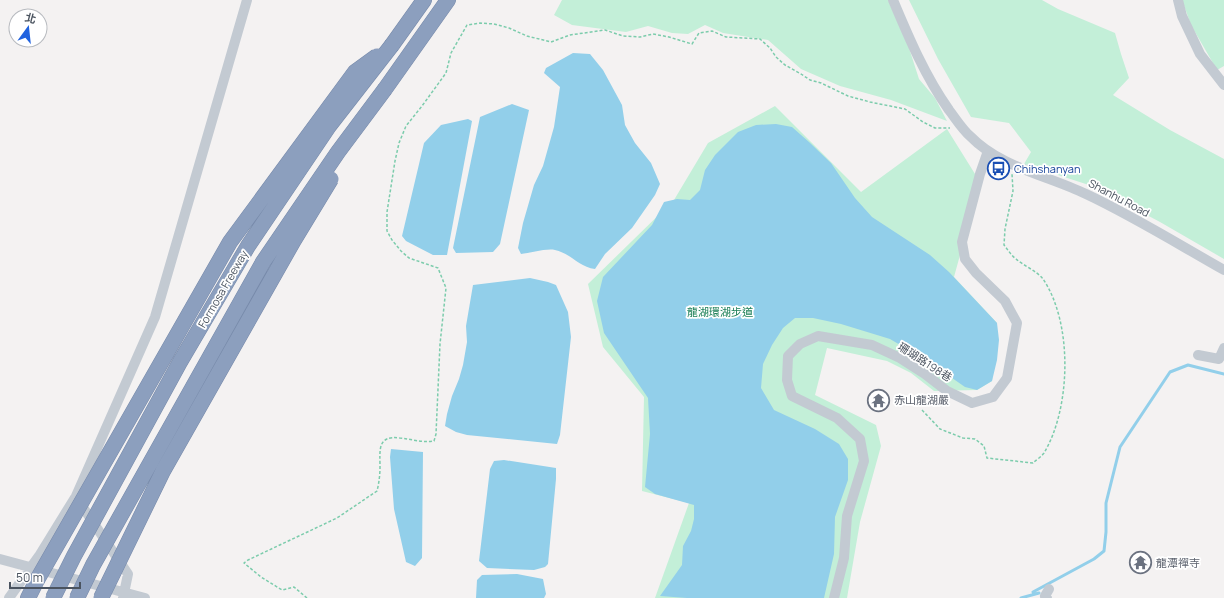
<svg xmlns="http://www.w3.org/2000/svg" width="1224" height="598" font-family="Manrope,'Noto Sans TC',sans-serif">
  <style>
    .green { fill: #c3efd8 }
    .water { fill: #92cfea }
    .lines { fill: none; stroke-linecap: round; stroke-linejoin: round }
    .stream { stroke: #92cfea; stroke-width: 3 }
    .highway-casing { stroke: #778aaa; stroke-width: 16 }
    .path { stroke: #7cccac; stroke-width: 1.5; stroke-dasharray: 3 2; stroke-linecap: butt }
    .minor { stroke: #c3cad2; stroke-width: 10 }
    .highway { stroke: #8c9fbe; stroke-width: 15 }
    .highway-bridge-casing { stroke: #778aaa; stroke-width: 16; stroke-linecap: butt }
    .highway-bridge { stroke: #8c9fbe; stroke-width: 15 }
    .labels { text-anchor: middle; stroke-width: 3.5; stroke-linejoin: round; paint-order: stroke }
    .transit-label { font-size: 11px; fill: #164399; stroke: #fff; text-anchor: start }
    .street-label { font-size: 11px; fill: #4a535f; stroke: #fff }
    .park-label { font-size: 11px; fill: #1b7f56; stroke: #fff }
    .worship-label { font-size: 11px; fill: #5b616d; stroke: #fff; text-anchor: start }
  </style>
  <rect width="100%" height="100%" fill="#f4f2f2"/>
  <path class="green" d="M562,0H888L909,48L919,79L935,98L947,121L891,100L840,86L801,69L768,40L723,33L705,25L688,34L672,33L648,26L626,32L572,25L554,15Z
    M909,0H1042L1058,9L1115,33L1121,54L1129,78L1113,95L1170,130L1224,159V259L1160,222L1092,186L1024,164L1031,152L1009,123L971,117L938,59Z
    M1182,0H1224V66L1217,70L1191,25Z
    M775,106L861,192L947,129L980,182L954,277L997,323L992,381L977,390L934,391L911,373L887,361L827,348L815,395L876,425L881,446L860,522L847,598H655L689,503L642,491L644,397L603,347L588,284L674,200L708,143Z"/>
  <path class="water" d="M573,53L590,54L603,70L622,105L625,125L635,143L651,163L660,184L655,195L632,228L605,254L595,269C579,267 570,253 555,250C547,248 530,253 521,254L518,248L523,223L534,185L543,166L554,127L560,87L544,73L546,68Z
    M512,104L529,110L500,244L493,252L456,253L453,248L480,117Z
    M468,119L472,121L447,255H433L406,241L402,236L424,143L441,125Z
    M776,124L792,127L809,142L831,163L855,198L872,217L930,255L949,272L997,323L999,340L997,360L992,381L977,390L965,387L929,362L890,339L841,324L813,318H795L783,328L772,345L763,364L761,388L774,410L815,429L839,444L848,459V480L835,517L834,554L824,598H687L660,596L682,565L683,546L691,531L694,519V505L655,494L645,487L650,434L648,398L604,333L597,301L603,277L652,225L664,202L677,199L690,200L700,190L705,170L715,155L738,132L756,125Z
    M530,278L548,282L556,285L568,312L571,337L560,435L557,444L467,435L456,432L445,426L447,414L452,396L459,379L463,365L467,342L466,326L473,285Z
    M391,449L423,452L422,558L415,566L406,562L394,509L390,457Z
    M504,460L556,468V479L548,564L545,567L534,570L487,568L479,561L490,469L494,461Z
    M517,574L543,579L546,594L544,598H476L477,580L482,575Z"/>
  <g class="lines">
    <path class="stream" d="M1033,592L1094,559L1104,551L1106,532V503L1120,447L1170,372L1188,365L1224,374
      M1021,598L1039,593"/>
    <defs>
      <path id="highway" d="M392,45L424,0
        M385,89L448,0
        M28,598L37,580"/>
    </defs>
    <use href="#highway" class="highway-casing"/>
    <path class="path" d="M922,410L940,429L963,438L975,439L984,446L987,458L1033,463C1036,460 1041,457 1044,453C1071,408 1073,323 1043,279C1037,271 1024,266 1016,259C1011,255 1008,250 1004,245L1005,229L1013,191L1012,174
      M307,598L294,587L282,590L261,577L244,563L248,560L337,518L377,491C379,483 380,475 380,467C380,450 377,435 400,438C411,439 422,443 434,441L436,434L440,344L446,288L438,268L409,258L401,251L392,240L387,231V212L395,161L399,143L406,126L422,106L446,73L451,53L467,25L480,23L494,24L509,28L527,36L551,42L570,35L605,30L623,36L640,37L653,34L669,37L692,44L699,33L712,31L726,37L760,39L770,48L776,57L785,65L801,74L810,80L821,83L848,96L870,102L905,109L923,122L935,128H950"/>
    <path class="minor" d="M893,0C909,38 925,76 949,110C956,119 962,129 970,136C1001,168 1047,175 1086,194C1133,216 1178,244 1224,270
      M1178,0L1182,16L1200,54L1224,85
      M1198,355L1219,359L1224,348
      M78,500L128,574L123,598
      M0,559L145,598
      M9,598L39,556L76,496L155,317L247,0
      M834,598L844,558L847,516L864,461L860,439L837,418L792,396L787,380L788,356L800,344L818,336L872,345L900,358L925,374L947,391L972,403L993,397L1007,378L1017,323L1005,301L976,273L965,259L962,242L980,174L988,151
      M1047,598L1045,596L1049,589"/>
    <use href="#highway" class="highway"/>
    <defs>
      <path id="highway-bridge" d="M37,580L230,242L355,72L377,56
        M53,598L74,556L180,362L248,246L329,126L392,45
        M77,598L93,565L263,262L338,152L385,89
        M101,598L163,471L294,240L331,179"/>
    </defs>
    <use href="#highway-bridge" class="highway-bridge-casing"/>
    <use href="#highway-bridge" class="highway-bridge"/>
  </g>
  <defs>
    <symbol id="bus-ring" viewBox="-11 -11 22 22"><circle r="9.5" fill="#fff" stroke="#1a4fb4" stroke-width="1.5"/><path d="M-5-6H5V4H4V6H2V4H-2V6H-4V4H-5ZM-3.5-4V0h7V-4ZM-3.5 1.2v1.5H-2V1.2ZM2 1.2v1.5H3.5V1.2Z" fill="#1a4fb4"/></symbol>
    <symbol id="temple-ring" viewBox="-11 -11 22 22"><circle r="9.5" fill="#fff" stroke="#6b7280" stroke-width="1.5"/><path d="M0-6L5-2H3V0L6.5 2.5H4V6H1.5V3h-3V6H-4V2.5H-6.5L-3 0V-2H-5Z" fill="#6b7280"/></symbol>
  </defs>
  <g fill-rule="evenodd">
    <use href="#bus-ring" x="986" y="156" width="25" height="25"/>
    <use href="#temple-ring" x="866" y="388" width="25" height="25"/>
    <use href="#temple-ring" x="1128" y="550" width="25" height="25"/>
  </g>
  <g class="labels">
    <g class="transit-label">
      <text x="1014" y="173">Chihshanyan</text>
    </g>
    <g class="street-label">
      <text transform="translate(1119 198) rotate(28)" y="4">Shanhu Road</text>
      <text transform="translate(223 289) rotate(-60)" y="4">Formosa Freeway</text>
      <text transform="translate(925 362) rotate(33)" y="4">珊瑚路198巷</text>
    </g>
    <g class="park-label">
      <text x="720" y="316">龍湖環湖步道</text>
    </g>
    <g class="worship-label">
      <text x="894" y="404">赤山龍湖嚴</text>
      <text x="1156" y="567">龍潭禪寺</text>
    </g>
  </g>
  <g transform="translate(28 28) rotate(15)"><circle r="19" fill="#ffffff" stroke="#b7babf"/>
  <path d="M0-3L7 15L0 10L-7 15Z" fill="#2062df"/>
  <text y="-6" font-size="11" font-weight="bold" text-anchor="middle" fill="#4a535f">北</text>
  </g>
  <path d="M10 582v6h70v-6" fill="none" stroke="#4a535f" stroke-width="2"/>
  <text x="16" y="582" font-size="12" fill="#4a535f" stroke="#ffffff" stroke-width="3" paint-order="stroke">50 m</text>
</svg>
